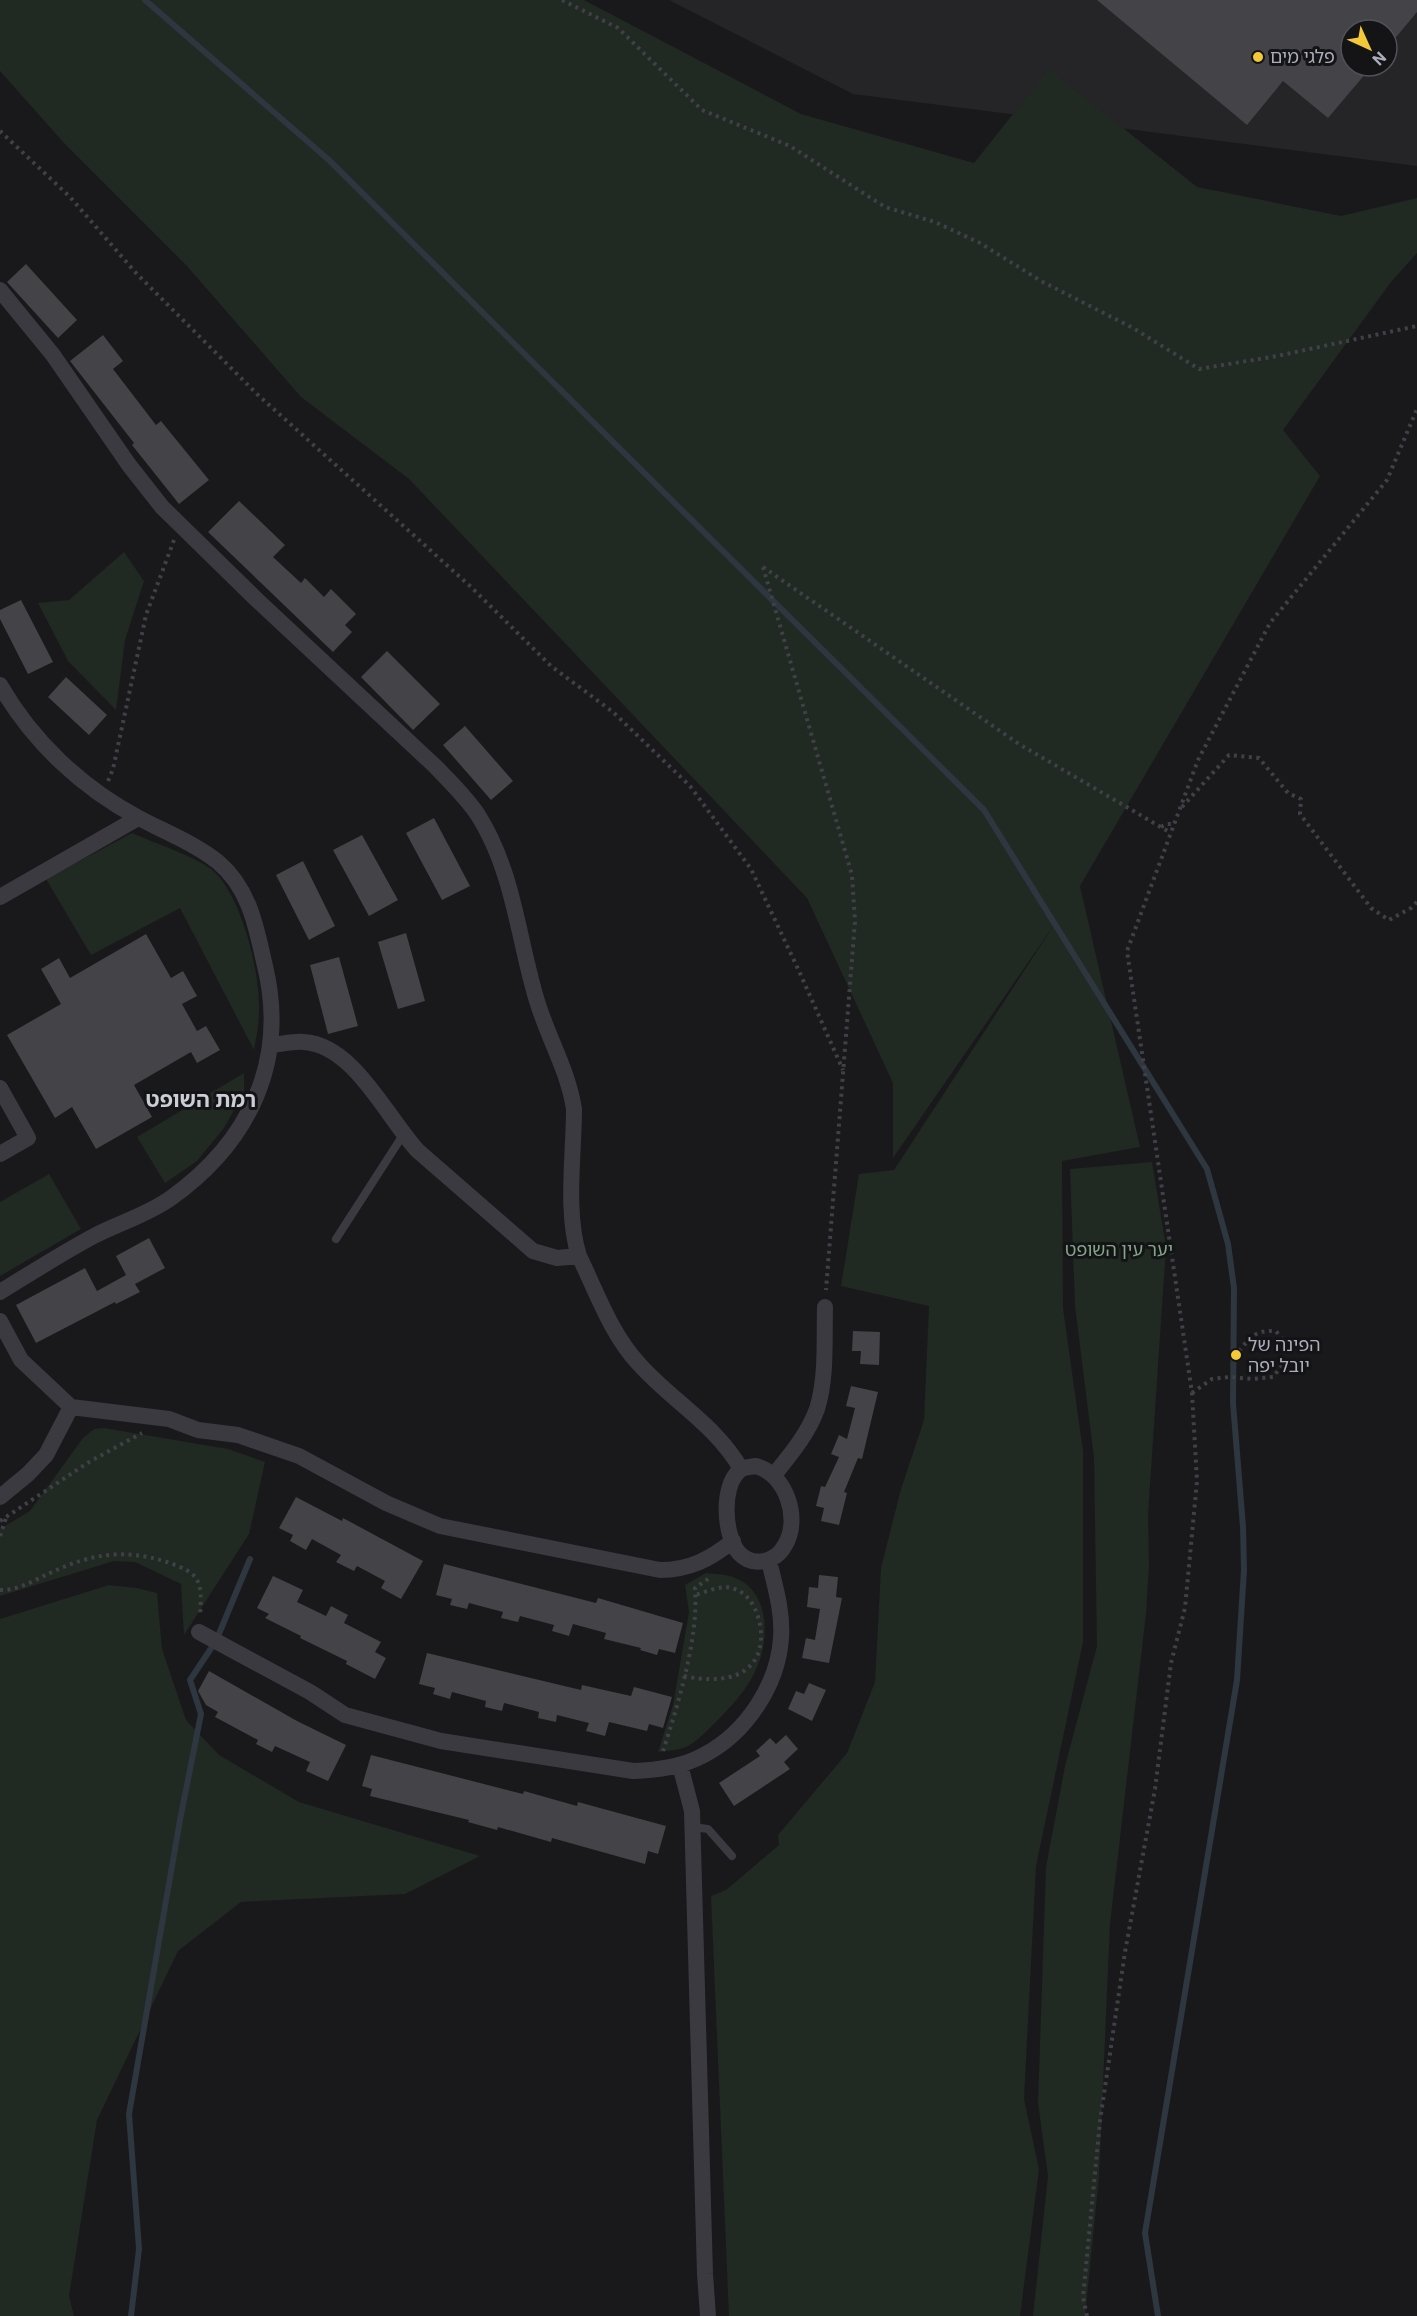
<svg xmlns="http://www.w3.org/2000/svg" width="1417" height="2316" font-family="Roboto,'Noto Sans Hebrew',sans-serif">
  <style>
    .built { fill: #252528; fill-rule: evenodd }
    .green { fill: #202922 }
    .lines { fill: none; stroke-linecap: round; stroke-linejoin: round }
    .stream { stroke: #2e363f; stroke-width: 6 }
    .building { fill: #434348 }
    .path { stroke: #404147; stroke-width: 4; stroke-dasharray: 3 4.5; stroke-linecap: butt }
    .service { stroke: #3a3a40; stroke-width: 8 }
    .minor { stroke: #3a3a40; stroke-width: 16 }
    .poi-dot { fill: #f3c839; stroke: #141416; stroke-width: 2 }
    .labels { text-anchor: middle; stroke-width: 6; stroke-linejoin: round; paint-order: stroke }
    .poi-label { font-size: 18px; fill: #abaeba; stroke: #141416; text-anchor: start }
    .park-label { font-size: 18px; fill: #82a588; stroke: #141416 }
    .quarter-label { font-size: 21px; font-weight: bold; fill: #ccced6; stroke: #141416 }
  </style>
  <rect width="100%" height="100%" fill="#19191b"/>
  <path class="built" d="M669,0H1417V166L853,94ZM1351,30H1387V66H1351Z"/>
  <path class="green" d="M0,0H584L801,114L974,163L1049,69L1197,187L1341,216L1417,198V253L1391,282L1283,430L1320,476L1080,886L1140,1147L1062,1161L1063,1308L1083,1451V1642L1036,1866L1024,2099L1039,2169L1020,2316H729L711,1896L726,1890L779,1845L778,1835L847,1753L875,1682L881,1568L901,1489L924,1420L929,1306L841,1286L859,1174L894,1170L1056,922L893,1158V1083L807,898L409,479L301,397L186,265L63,142L0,71Z
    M124,552L144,581L125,640L116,710L68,661L38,603L69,600Z
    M132,833C156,844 190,854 211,869C242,893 261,976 259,1013C259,1025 256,1038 254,1050L180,908L91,955L46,879Z
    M244,1073V1092L224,1128L197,1161L165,1183L137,1137Z
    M1152,1162L1166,1247L1148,1515L1149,1565L1146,1614L1110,1924L1099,2177L1085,2316H1033L1048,2176L1038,2103L1046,1867L1065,1766L1097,1646L1094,1458L1075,1306L1070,1169Z
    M49,1174L81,1229L0,1276V1202Z
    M104,1428L228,1449L265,1462L249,1534L184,1635L181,1584L135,1562L114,1561L0,1596V1529L30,1511L83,1438L94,1429Z
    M706,1573C720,1574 735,1575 746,1584C769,1602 768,1641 758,1665C749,1688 731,1707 714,1724C706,1732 696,1742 686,1747C678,1750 667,1751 658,1752L673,1705L689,1612L685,1585Z
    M109,1585L137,1588L157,1593L162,1649L186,1720L219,1755L299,1802L480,1856L405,1894L241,1902L178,1951L97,2120L69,2296L74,2316H0V1619Z"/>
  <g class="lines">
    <path class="stream" d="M145,0L330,161L984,810L1207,1169L1228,1244L1234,1288L1233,1403L1243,1527L1244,1570L1237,1680L1145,2233L1158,2316
      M131,2316L139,2249L129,2114L180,1820L201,1714L190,1680L216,1641L250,1559"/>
  </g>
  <path class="building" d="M1097,0H1417V12L1387,48V30H1351V66H1372L1328,118L1283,81L1247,125Z
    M26,264L77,320L58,338L7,282Z
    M103,335L123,361L113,369L156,425L161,421L209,480L179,504L132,445L134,443L70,361Z
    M239,501L285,545L273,557L301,583L305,578L324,597L331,589L356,614L345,625L352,632L333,652L208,532Z
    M21,600L53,662L28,674L0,619V610Z
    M387,651L440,704L413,730L361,677Z
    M66,677L107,715L89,735L48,697Z
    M465,726L513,781L491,800L443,745Z
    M434,818L470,886L442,900L406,833Z
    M362,835L398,900L369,916L333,850Z
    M303,861L335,926L309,940L276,875Z
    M406,933L425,1001L398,1009L378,942Z
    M146,934L171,978L183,971L197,996L182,1004L197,1031L206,1026L220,1050L197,1063L191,1052L134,1085L152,1117L96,1149L72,1107L55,1118L7,1035L61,1004L41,969L59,958L70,978Z
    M339,957L358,1026L328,1034L310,965Z
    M149,1238L165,1268L135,1284L140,1292L116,1304L115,1302L36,1343L16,1305L85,1268L97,1291L126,1275L116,1256Z
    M853,1331L880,1332L879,1365L860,1364L861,1351H852Z
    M851,1386L878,1392L862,1459L858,1458L844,1492L847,1493L839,1525L821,1521L824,1508L816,1506L821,1486L825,1487L839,1457L831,1454L839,1435L847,1439L855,1408L846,1406Z
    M296,1497L342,1521L343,1518L423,1561L401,1599L381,1588L385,1581L357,1566L354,1571L336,1562L341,1555L312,1539L306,1550L290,1541L293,1535L279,1528Z
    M444,1564L596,1603L598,1598L683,1623L675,1653L659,1649L657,1655L640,1650L641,1648L604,1639L606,1633L573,1624L569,1636L552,1631L554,1625L520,1616L518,1622L501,1618L503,1612L469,1603L467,1609L450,1605L452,1599L436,1595Z
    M819,1575L838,1577L836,1597L842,1598L829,1663L802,1658L806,1638L815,1640L820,1609L807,1607L809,1587L818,1588Z
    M273,1576L303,1590L297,1602L326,1616L331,1606L348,1615L344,1623L381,1642L375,1652L386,1658L375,1679L346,1664L347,1661L300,1638L301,1636L265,1618L269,1614L257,1608Z
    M427,1653L581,1690L582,1685L631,1696L634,1687L672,1697L663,1728L649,1724L647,1731L609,1722L605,1736L586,1731L589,1723L557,1715L556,1722L538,1718L539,1712L504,1703L502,1711L485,1707L486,1701L452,1692L450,1699L433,1694L435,1688L419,1684Z
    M209,1671L297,1721L346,1745L328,1781L306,1771L310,1762L275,1746L272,1752L256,1744L258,1740L215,1717L218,1712L206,1705L198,1691Z
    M809,1683L826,1690L812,1721L788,1709L796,1691L804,1694Z
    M786,1735L798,1749L784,1762L790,1769L734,1806L719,1783L760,1756L756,1751L770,1738L776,1744Z
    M371,1755L523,1794L524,1791L577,1806L578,1802L666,1826L658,1854L648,1851L645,1864L552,1838L551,1842L498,1827L497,1830L468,1822L469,1820L370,1796L372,1789L362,1786Z"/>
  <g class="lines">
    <path class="path" d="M562,0L618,28L702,110L790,146L885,207L935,222L980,243L1041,281L1133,328L1199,369L1277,356L1417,326
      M0,131L70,197L136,273L257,394L470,586L551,666L613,712L690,786L751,869L799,971L843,1070
      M763,567L852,875L855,921L826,1290
      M763,567L1019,744L1171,833
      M108,781L113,769L146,615L174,540
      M1182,807L1229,755L1259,758L1288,793L1301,799L1300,814L1371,908L1389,920L1411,908L1417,902
      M1161,827L1167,824H1174
      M1192,1393L1212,1379L1229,1377L1252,1379L1273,1377L1284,1363L1285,1343L1276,1331C1253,1330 1250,1338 1236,1355
      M0,1521L89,1462L142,1433
      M0,1536L6,1518
      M0,1590C16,1591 33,1581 48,1574C89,1554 123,1548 167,1562C202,1574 202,1581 200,1617
      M684,1676C707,1681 742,1683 756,1658C768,1637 758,1593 731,1588C720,1585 706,1592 695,1595
      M663,1751C678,1705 699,1637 695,1588L711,1577
      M1087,2316L1083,2297L1100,2121L1125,1952L1155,1789L1171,1663L1185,1608L1197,1481L1192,1393L1127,951L1198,760L1270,623L1387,480L1417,409"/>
    <path class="service" d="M336,1239L403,1135
      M692,1827L708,1829L732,1856"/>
    <path class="minor" d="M0,290L53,355L129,465L162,507L256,599L436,767C450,782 466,797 478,815C514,872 518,939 537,1001C548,1038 568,1070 574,1109C574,1155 565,1212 579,1256C597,1293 611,1334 639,1364C672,1401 716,1425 741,1469
      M0,685C32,741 82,788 139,818C165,832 194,843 218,862C250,889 256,927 265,966C288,1062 249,1142 171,1198C147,1215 119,1223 94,1236C62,1253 31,1273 0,1292
      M0,897L138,818
      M272,1045C282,1044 294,1041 304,1042C354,1045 387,1118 418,1151L533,1251L557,1258L579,1256
      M0,1088L28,1138L0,1154
      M0,1321L21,1360L71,1407L169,1419L198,1430L238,1435L299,1456L386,1503L440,1526L660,1570C690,1570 710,1559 733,1541
      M756,1466C786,1474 801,1519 785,1545C776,1562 753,1568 739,1553C724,1536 721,1487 739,1471C743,1467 750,1467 756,1466Z
      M774,1475C790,1455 808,1434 817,1409C827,1377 824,1340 825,1307
      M0,1497L28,1474L46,1455L71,1407
      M199,1632L310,1692L345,1715L441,1741L633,1771C658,1770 682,1767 704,1755C746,1733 778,1685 781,1638C783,1612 775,1586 769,1561
      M680,1765L692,1811L705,2274L708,2316"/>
  </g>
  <g class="poi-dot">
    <circle cx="1258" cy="57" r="6"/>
    <circle cx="1236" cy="1355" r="6"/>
  </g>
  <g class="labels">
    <g class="poi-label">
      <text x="1270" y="63">פלגי מים</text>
      <text x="1248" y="1351">הפינה של<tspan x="1248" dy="21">יובל יפה</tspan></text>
    </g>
    <g class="park-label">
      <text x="1119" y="1256">יער עין השופט</text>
    </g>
    <g class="quarter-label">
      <text x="201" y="1107">רמת השופט</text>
    </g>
  </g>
  <g transform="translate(1369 48) rotate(135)"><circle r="28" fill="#141416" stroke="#505258" stroke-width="1.5"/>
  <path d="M0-4.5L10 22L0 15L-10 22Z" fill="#f3c839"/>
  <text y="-9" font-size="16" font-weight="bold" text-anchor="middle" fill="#abaeba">N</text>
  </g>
</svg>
